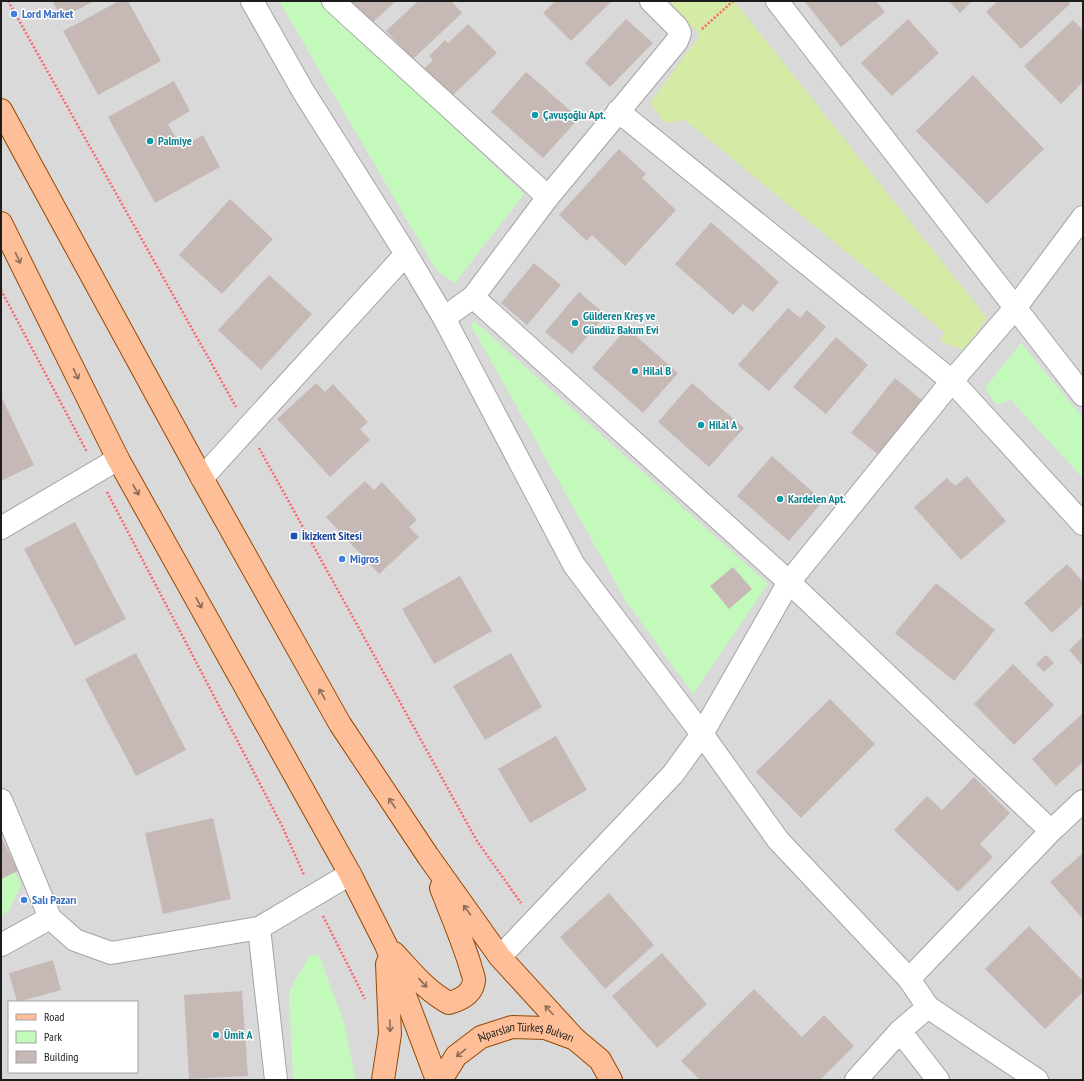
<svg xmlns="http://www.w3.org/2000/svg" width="1084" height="1081" font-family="'PT Sans Narrow',sans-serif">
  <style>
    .residential { fill: #dad9d9; fill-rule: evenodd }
    .grass { fill: #d4eaa5 }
    .park { fill: #c3fabc }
    .building { fill: #c6b9b5 }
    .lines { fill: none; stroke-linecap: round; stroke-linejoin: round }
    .minor-casing { stroke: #a3a3a3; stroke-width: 24 }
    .major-casing { stroke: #954800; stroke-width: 24 }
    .path { stroke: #fd6370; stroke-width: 2.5; stroke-dasharray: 2 2; stroke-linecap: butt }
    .minor { stroke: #fff; stroke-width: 22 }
    .major { stroke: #febe97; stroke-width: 22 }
    .oneway { stroke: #8d6d5a }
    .shop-dot { fill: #3f7fe0; stroke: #fff; stroke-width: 1.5 }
    .culture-dot { fill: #0f9aa8; stroke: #fff; stroke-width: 1.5 }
    .transit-dot { fill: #1a4fb4; stroke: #fff; stroke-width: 1.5 }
    .labels { text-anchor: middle; stroke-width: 3; stroke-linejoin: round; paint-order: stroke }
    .shop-label { font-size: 12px; font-weight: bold; fill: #366cbe; stroke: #fff; text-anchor: start }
    .culture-label { font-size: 12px; font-weight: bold; fill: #0d838f; stroke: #fff; text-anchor: start }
    .transit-label { font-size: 12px; font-weight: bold; fill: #164399; stroke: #fff; text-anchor: start }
    .street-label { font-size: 12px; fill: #1c1c1c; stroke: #fff }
  </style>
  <rect width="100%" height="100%" fill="#eee8e2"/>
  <path class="residential" d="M1,1H1083V1080H1ZM9,1002H137V1072H9Z"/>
  <path class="grass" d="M668,1H734L987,318L964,350L940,341L944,332L685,120L665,123L650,103L700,35Z"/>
  <path class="park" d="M279,1H320L524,194L455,283L437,271Z
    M474,321L768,584L693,694L626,601L471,325Z
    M1021,343L1083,418V478L1011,400L997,405L985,388Z
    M1,845L21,885L9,911L1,915Z
    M319,955L344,1023L356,1080H293L289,992L309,956Z"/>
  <path class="building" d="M52,1H94L62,18Z
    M119,1H128L161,61L98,95L63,31Z
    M351,1H396L372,23Z
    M418,1H451L462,13L413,59L386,31Z
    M555,1H612L571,41L543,13Z
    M804,1H876L885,12L841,47Z
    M949,1H972L960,13Z
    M998,1H1068L1070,4L1021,49L986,12Z
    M626,19L653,43L610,87L585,63Z
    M908,19L939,53L892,96L861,63Z
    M1073,20L1083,30V82L1061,104L1024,66Z
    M468,24L497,53L451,97L424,69L433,60L429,56L445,40L448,43Z
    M526,72L579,118L543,158L491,112Z
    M973,75L1044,149L987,204L916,131Z
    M174,81L190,111L168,124L181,147L203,135L220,167L155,203L108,117Z
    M619,149L646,174L642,178L676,210L625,266L592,235L587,241L559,215Z
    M230,199L273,239L222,294L179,255Z
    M711,222L779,282L753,312L743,304L733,315L675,264Z
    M534,263L561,285L527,325L501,303Z
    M269,275L312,314L261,370L218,330Z
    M579,292L606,315L572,354L545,332Z
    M788,308L800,318L807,310L826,327L769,391L738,365Z
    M627,328L678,373L643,413L592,368Z
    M836,337L868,365L826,414L793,387Z
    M895,378L923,401L879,455L851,433Z
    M316,383L325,392L333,384L368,422L360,429L370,440L330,477L277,419Z
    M692,383L744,428L709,467L658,422Z
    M1,396L34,465L1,481Z
    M772,456L823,501L789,541L737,496Z
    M967,476L1006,521L961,560L914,507L947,478L955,486Z
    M365,481L374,490L382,482L417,520L409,527L419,537L379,574L326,517Z
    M75,522L126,619L75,646L24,549Z
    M1067,564L1083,582V605L1052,633L1024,603Z
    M733,567L752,589L729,609L710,586Z
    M460,576L492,631L434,664L402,609Z
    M936,583L995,630L954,681L895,633Z
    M1083,637V666L1069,650Z
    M136,653L186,750L136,776L85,679Z
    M511,653L542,707L485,740L453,686Z
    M1046,655L1054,663L1044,672L1036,664Z
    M1013,664L1054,705L1014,745L974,704Z
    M830,699L875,744L801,818L756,772Z
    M1083,713V762L1056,786L1032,759Z
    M556,736L587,790L530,823L498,769Z
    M974,777L1010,813L980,844L993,857L958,892L894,830L927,796L942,810Z
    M213,818L231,899L163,914L145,833Z
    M1,836L18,871L1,879Z
    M1083,853V919L1050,882Z
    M609,893L654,945L605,989L560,937Z
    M1029,926L1083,981V992L1045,1029L985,969Z
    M662,953L707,1004L657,1048L612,996Z
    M53,960L61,990L17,1002L9,973Z
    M754,989L802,1037L824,1015L854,1046L820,1080H700L681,1061Z
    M242,991L248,1076L189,1079L184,995Z"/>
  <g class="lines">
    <defs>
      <path id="minor" d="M252,1L303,91L406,254L444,318L574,565L702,734L778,840L909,979L928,1007L1037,1080
        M333,1L548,197
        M777,1L1083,395
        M618,111L952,381L1083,524
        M473,297L789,582L1051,831
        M444,318L473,297L548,197L677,41L680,33L677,27L651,1
        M202,478L406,254
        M1,528L118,459
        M1,800L50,918L75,940L111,953L259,928L350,874
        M259,928L276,1080
        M1,945L50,918
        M500,957L673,774L702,734L789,582L952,381L1016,307L1083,217
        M909,979L1051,831L1083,801
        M900,1031L938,1080
        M856,1080L900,1031L928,1007"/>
      <g id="major">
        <path d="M1,110L202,478L340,724L428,856L500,957L575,1039"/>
        <path d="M1,223L118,459L350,874L386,945L437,1080"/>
        <path d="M394,953C411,971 426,991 449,1003C460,1000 473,994 474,980C474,976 471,970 470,965C462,939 451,914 441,888"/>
        <path d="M383,1080L390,1034L387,964"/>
        <path id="s1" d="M441,1080L456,1056L481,1037L512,1027L545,1028L575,1039L600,1060L611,1080"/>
      </g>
    </defs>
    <use href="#minor" class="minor-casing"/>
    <use href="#major" class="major-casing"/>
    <path class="path" d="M8,1L236,407
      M702,29L733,1
      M1,290L87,452
      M259,448L477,841L521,903
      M107,492L282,826L304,875
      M323,916L365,999"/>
    <use href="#minor" class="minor"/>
    <use href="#major" class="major"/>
  </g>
  <defs><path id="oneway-shaft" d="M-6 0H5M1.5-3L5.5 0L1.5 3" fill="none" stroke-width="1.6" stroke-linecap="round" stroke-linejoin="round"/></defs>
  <g class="oneway">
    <use href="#oneway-shaft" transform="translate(18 258) rotate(64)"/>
    <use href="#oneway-shaft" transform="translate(76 374) rotate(64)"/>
    <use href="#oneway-shaft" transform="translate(136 490) rotate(61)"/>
    <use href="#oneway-shaft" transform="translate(199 603) rotate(61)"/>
    <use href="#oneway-shaft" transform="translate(322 694) rotate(-119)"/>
    <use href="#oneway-shaft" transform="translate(392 803) rotate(-124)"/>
    <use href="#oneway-shaft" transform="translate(467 910) rotate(-126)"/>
    <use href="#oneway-shaft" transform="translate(423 983) rotate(47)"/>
    <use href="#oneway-shaft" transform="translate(549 1010) rotate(-132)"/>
    <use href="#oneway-shaft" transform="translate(390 1026) rotate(88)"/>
    <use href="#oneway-shaft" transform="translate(461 1053) rotate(141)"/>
  </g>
  <g class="shop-dot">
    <circle cx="14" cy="14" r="4"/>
    <circle cx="342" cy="559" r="4"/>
    <circle cx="24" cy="900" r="4"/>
  </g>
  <g class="culture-dot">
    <circle cx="535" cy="115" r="4"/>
    <circle cx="150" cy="141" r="4"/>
    <circle cx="575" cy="323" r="4"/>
    <circle cx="635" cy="371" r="4"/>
    <circle cx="701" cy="425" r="4"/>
    <circle cx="780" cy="499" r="4"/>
    <circle cx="216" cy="1035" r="4"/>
  </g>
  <rect class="transit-dot" x="290" y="532" width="8" height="8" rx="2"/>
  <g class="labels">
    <g class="shop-label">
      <text x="22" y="18">Lord Market</text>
      <text x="350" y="563">Migros</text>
      <text x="32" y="904">Salı Pazarı</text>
    </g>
    <g class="culture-label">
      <text x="543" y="119">Çavuşoğlu Apt.</text>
      <text x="158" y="145">Palmiye</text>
      <text x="583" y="320">Gülderen Kreş ve<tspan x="583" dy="14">Gündüz Bakım Evi</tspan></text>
      <text x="643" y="375">Hilal B</text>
      <text x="709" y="429">Hilal A</text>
      <text x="788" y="503">Kardelen Apt.</text>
      <text x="224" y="1039">Ümit A</text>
    </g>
    <g class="transit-label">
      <text x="302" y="540">İkizkent Sitesi</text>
    </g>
    <g class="street-label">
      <text dy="4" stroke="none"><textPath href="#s1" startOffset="106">Alparslan Türkeş Bulvarı</textPath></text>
    </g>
  </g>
  <rect width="1084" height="1081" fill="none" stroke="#1c1c1c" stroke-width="4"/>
  <rect x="8" y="1001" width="130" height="72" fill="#ffffff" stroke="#a4a4a4"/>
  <rect x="16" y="1014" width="20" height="6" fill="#febe97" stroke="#a4a4a4"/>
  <text x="44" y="1021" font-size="12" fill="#1c1c1c">Road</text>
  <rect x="16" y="1031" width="20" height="12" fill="#c3fabc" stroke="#a4a4a4"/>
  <text x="44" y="1041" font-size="12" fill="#1c1c1c">Park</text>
  <rect x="16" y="1051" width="20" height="12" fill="#c6b9b5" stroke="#a4a4a4"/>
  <text x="44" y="1061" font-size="12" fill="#1c1c1c">Building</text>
</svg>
